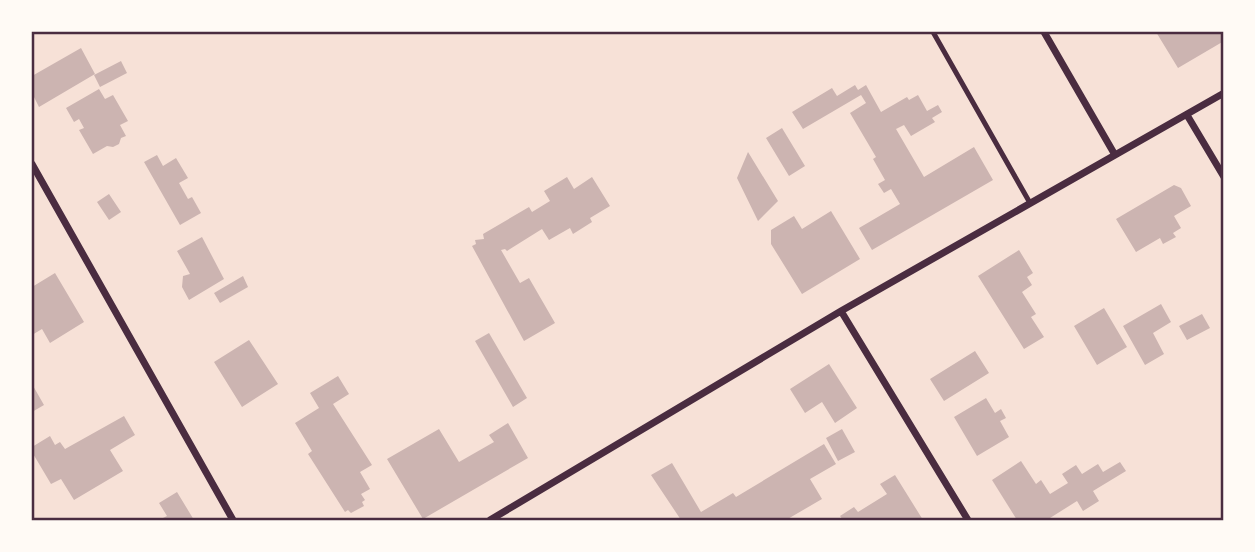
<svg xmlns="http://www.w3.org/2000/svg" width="1255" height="552" font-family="'Public Sans',sans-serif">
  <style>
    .building { fill: #ccb4b1 }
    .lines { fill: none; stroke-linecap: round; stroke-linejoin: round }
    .service { stroke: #4a2c40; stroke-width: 5 }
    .minor { stroke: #4a2c40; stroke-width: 7 }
    .neatline { fill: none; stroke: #4a2c40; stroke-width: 2.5 }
  </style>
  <rect width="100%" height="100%" fill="#f7e1d7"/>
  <path class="building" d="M1156,32H1224V41L1178,68Z
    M81,48L95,74L39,107L32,93V76Z
    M121,61L127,73L100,87L94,75Z
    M855,85L858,90L866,85L881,112L907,97L909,100L918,95L927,111L938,105L942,112L932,118L935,122L911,136L904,125L896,129L924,177L974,147L993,180L872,250L859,228L900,204L891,189L884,193L878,184L885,180L873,159L876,157L850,113L866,103L861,95L803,129L792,112L832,88L837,96Z
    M99,89L105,99L113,95L128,121L120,125L126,136L121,138L119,144L113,147L107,146L93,154L79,130L84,128L79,119L74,122L66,108Z
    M782,128L805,166L789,176L766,138Z
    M748,152L778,201L758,221L737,178Z
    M157,155L163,166L176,158L188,178L179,183L188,199L192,197L201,213L180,225L144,162Z
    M567,177L574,189L592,177L610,206L590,218L592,222L573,234L570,228L549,240L542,229L507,251L505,249L501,250L520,283L529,278L555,323L524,341L472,246L476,244L475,240L484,239L483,234L529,207L532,212L550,201L544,191Z
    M1174,185L1181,188L1191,206L1174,216L1181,228L1173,233L1176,237L1163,244L1160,238L1136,252L1116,219Z
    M109,194L121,212L109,220L97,202Z
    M831,211L860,259L802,294L771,244V230L794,216L802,229Z
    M202,237L224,279L189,300L182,287L183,276L190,274L177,251Z
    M1019,250L1033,273L1027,277L1032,285L1022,292L1036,314L1031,317L1044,337L1024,349L978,276Z
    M55,273L84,322L50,343L42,329L32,335V287Z
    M243,276L248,287L220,303L214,293Z
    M1161,304L1171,322L1153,333L1164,354L1145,365L1123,326Z
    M1104,308L1127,347L1097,365L1074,326Z
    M1202,314L1210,328L1187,340L1179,326Z
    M489,333L527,398L513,407L475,341Z
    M249,340L278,384L242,407L214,362Z
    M975,351L989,373L944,401L930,379Z
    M829,364L857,408L835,423L822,402L805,413L790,389Z
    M338,376L349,394L333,404L372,465L360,472L370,489L361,494L365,500L362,502L364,506L351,513L348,510L345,512L308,454L312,451L295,423L319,408L310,393Z
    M32,384L44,405L32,412Z
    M986,398L995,413L1001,409L1006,418L1000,421L1009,437L977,456L954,417Z
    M124,416L135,435L110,450L123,471L74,500L61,479L51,484L32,452V447L50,436L55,445L60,442L65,449Z
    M508,423L528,458L423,519L387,459L439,429L459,462L494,442L489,435Z
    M842,429L855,452L838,461L826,438Z
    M824,444L836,464L810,479L822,499L786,520H681L651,475L672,463L701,512L733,493L736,497Z
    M1021,461L1036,484L1041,480L1050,494L1068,483L1062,474L1076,465L1082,474L1098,464L1103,472L1120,462L1126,471L1093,491L1099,501L1083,511L1077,501L1050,518L1052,520H1017L992,480Z
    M895,475L923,520H843L840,516L854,507L858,512L887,494L880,484Z
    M177,492L194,520H159L167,516L159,503Z"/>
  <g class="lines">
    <path class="service" d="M933,32L1030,203"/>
    <path class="minor" d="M1044,32L1115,155
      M1187,115L1224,177
      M32,164L233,520
      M841,311L968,520
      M490,520L841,311L1224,93"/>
  </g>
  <rect width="1255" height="552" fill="none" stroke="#fffaf5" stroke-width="66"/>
  <rect x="33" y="33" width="1189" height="486" class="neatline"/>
</svg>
